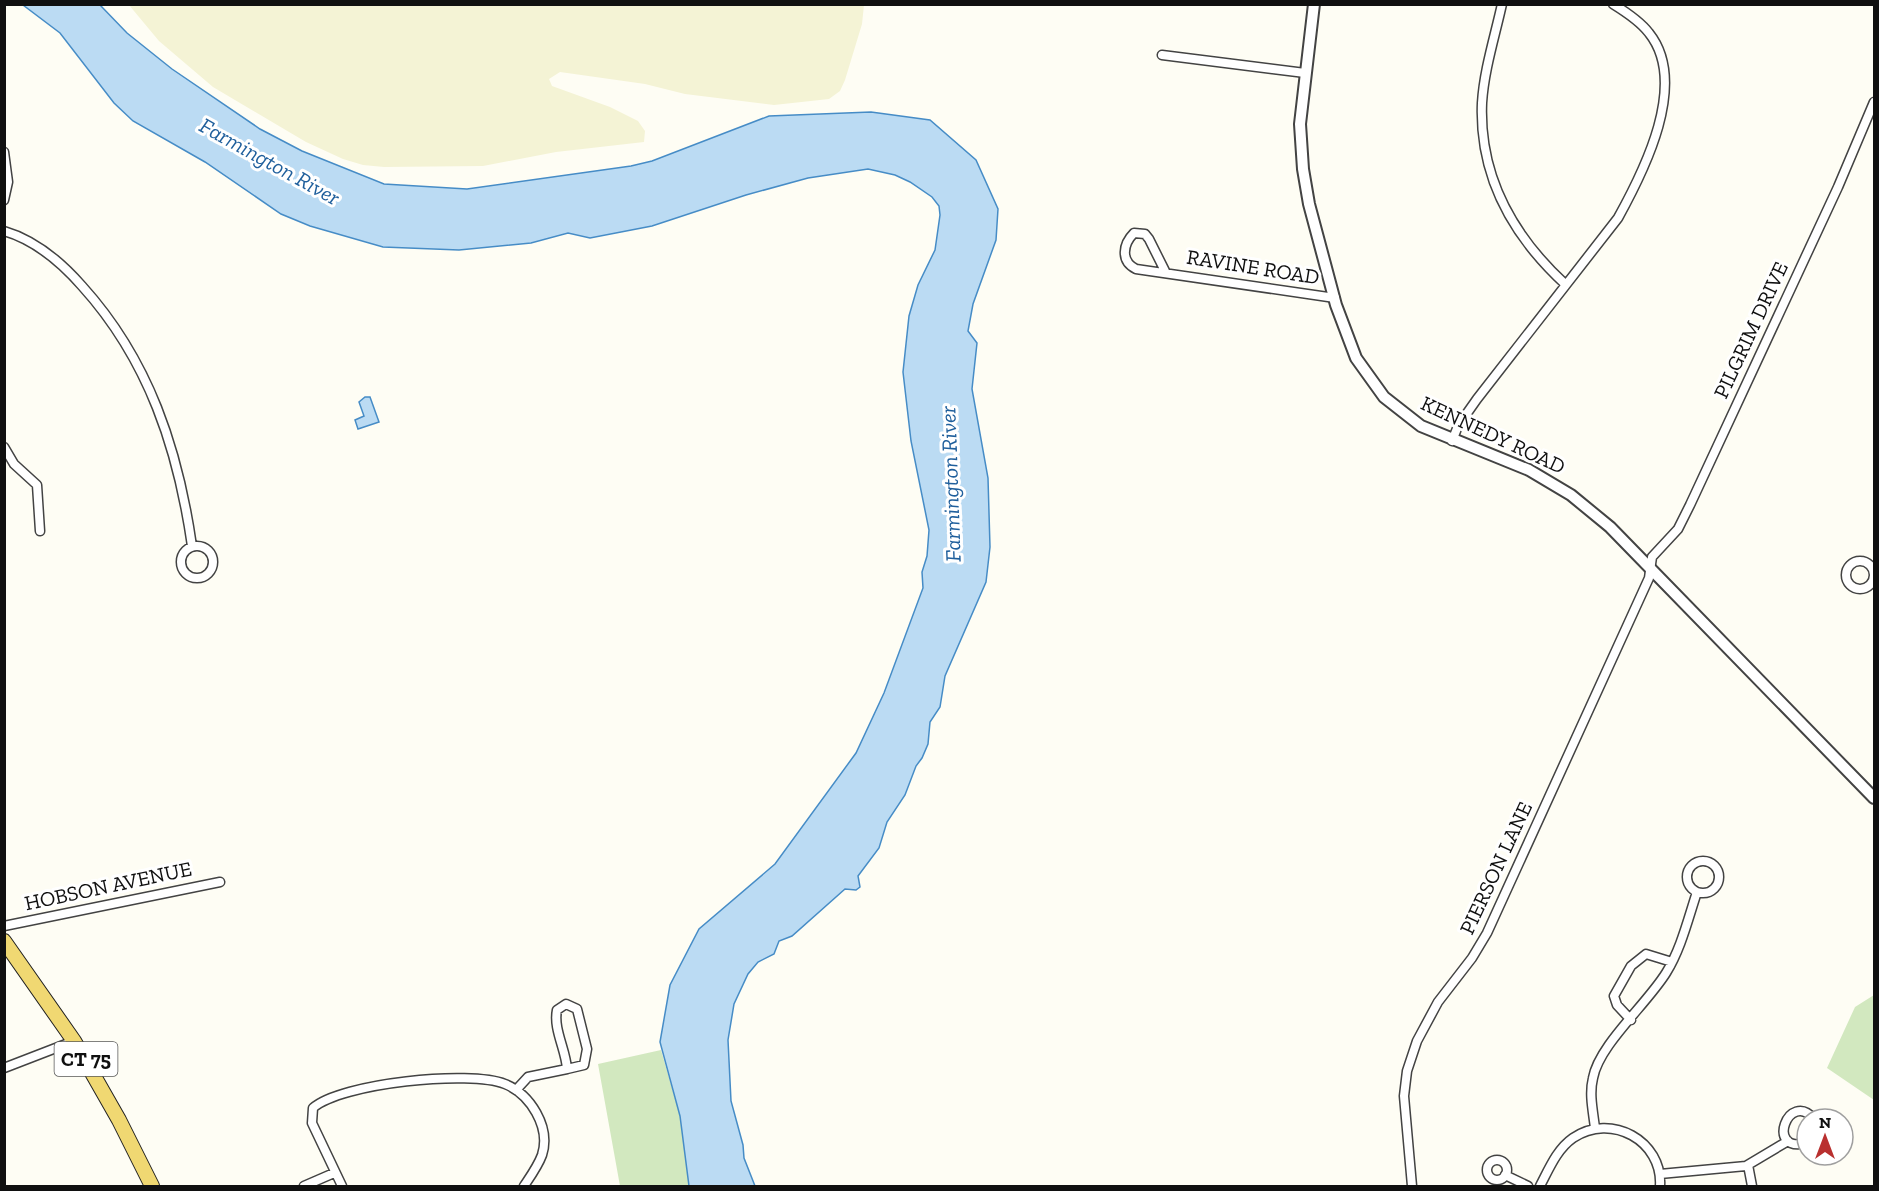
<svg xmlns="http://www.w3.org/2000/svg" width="1879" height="1191" font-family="'Zilla Slab',serif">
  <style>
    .farmland { fill: #f4f3d5 }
    .green { fill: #d2e8bf }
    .water { fill: #bbdbf3; stroke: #468cc6; stroke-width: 1.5 }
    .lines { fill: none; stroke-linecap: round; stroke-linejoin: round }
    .minor-casing { stroke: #434343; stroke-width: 11 }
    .tertiary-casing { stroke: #434343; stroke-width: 14 }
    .primary-casing { stroke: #212121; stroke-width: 16 }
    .minor { stroke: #fff; stroke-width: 8 }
    .tertiary { stroke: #fff; stroke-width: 10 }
    .primary { stroke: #f0d872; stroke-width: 14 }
    .labels { text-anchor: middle; stroke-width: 6; stroke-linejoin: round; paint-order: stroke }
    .shield { fill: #fff; stroke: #585858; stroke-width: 1.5 }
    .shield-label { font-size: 20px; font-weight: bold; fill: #101010 }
    .street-label { font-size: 21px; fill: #101010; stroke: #fff }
    .water-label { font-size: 22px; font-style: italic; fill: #1f5f9c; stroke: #fff }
  </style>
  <rect width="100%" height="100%" fill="#fefdf4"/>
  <path class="farmland" d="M864,5L862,24L845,80L840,91L829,99L774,105L685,94L645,84L560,72L549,79L552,86L610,107L638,121L645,131L644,142L556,152L483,166L384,167L363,165L343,159L306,142L213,87L159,41L129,5Z"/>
  <path class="green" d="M1874,995V1100L1827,1068L1855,1007Z
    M661,1050L680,1116L689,1186H620L598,1064Z"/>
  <path class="water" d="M23,5H100L127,33L172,69L260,129L302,151L384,184L467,189L631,166L652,161L769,116L871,112L930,120L976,160L998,209L996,240L973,304L968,331L977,343L972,389L988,478L990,547L986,582L945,676L940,707L930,722L928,744L922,758L916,766L905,795L887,822L879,848L858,876L860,887L856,890L845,889L792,936L779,941L774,954L758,962L748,974L734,1004L728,1040L731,1101L743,1145L744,1158L755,1186H689L680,1116L660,1042L670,985L699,929L775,864L856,753L884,693L923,588L922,572L927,556L929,530L911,441L903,372L909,316L918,285L935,250L940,215L939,206L932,197L910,182L895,175L868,169L808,178L746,195L652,226L590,238L568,233L531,243L459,250L383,247L310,226L281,214L205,162L133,121L114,103L60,33Z
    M365,397H370L379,422L358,429L355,420L364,416L359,402Z"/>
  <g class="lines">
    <defs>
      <path id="minor" d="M1502,4C1495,36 1484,70 1482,103C1479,176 1513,236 1565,284
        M1162,55L1305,73
        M4,152L8,182L4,200
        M4,231C35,240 61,262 82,286C149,360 178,449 192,546
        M1165,271L1149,239L1145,234L1134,233C1123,244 1120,261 1136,269L1335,298
        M1452,441L1458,426L1477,399L1618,218C1644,171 1689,83 1649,33C1640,21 1626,12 1613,4
        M4,447L14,464L37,485L40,531
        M181 562a16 16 0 1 1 32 0a16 16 0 1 1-32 0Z
        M1846 575a14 14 0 1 1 28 0a14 14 0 1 1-28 0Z
        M1687 877a16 16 0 1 1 32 0a16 16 0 1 1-32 0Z
        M4,926L220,882
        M1631,1020L1617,1005L1614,996L1631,966L1646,954L1672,962
        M4,1068L74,1041
        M516,1090L528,1077L567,1069C566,1050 553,1029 557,1010L566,1004L577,1009L587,1049L584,1065L567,1069
        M1595,1128C1593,1111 1589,1094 1593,1078C1599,1045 1646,1005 1666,973C1681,949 1688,919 1697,892
        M1807,1143C1764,1154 1789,1089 1814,1119
        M1487 1170a10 10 0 1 1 20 0a10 10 0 1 1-20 0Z
        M1748,1165L1752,1186
        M1660,1174L1746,1166L1788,1141
        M1505,1175L1528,1186
        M304,1186L334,1173
        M342,1186L312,1123L313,1108C341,1083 470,1070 505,1084C530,1094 551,1127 542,1155C538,1166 530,1177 524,1186
        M1412,1186L1404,1096L1407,1071L1417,1041L1438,1002L1472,958L1487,933L1649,578L1652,557L1678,529L1690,505L1838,187L1874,102
        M1540,1186C1549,1169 1557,1149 1573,1138C1611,1112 1663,1141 1660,1186"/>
      <path id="tertiary" d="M1314,4L1300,124L1303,169L1309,204L1336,305L1356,358L1384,397L1421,426L1529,470L1571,495L1610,527L1874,798"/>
      <path id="primary" d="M4,941L74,1041L119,1120L152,1186"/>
    </defs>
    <use href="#minor" class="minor-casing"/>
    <use href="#tertiary" class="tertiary-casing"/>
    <use href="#primary" class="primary-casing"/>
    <use href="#minor" class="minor"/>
    <use href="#tertiary" class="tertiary"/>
    <use href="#primary" class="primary"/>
  </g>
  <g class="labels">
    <rect class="shield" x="54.5" y="1042" width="63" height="34" rx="4.5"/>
    <g class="shield-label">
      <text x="86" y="1066">CT 75</text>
    </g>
    <g class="street-label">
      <text transform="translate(1253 267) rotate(9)" y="7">RAVINE ROAD</text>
      <text transform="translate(1751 330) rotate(-65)" y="7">PILGRIM DRIVE</text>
      <text transform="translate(1493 435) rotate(25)" y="7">KENNEDY ROAD</text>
      <text transform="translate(1496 868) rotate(-65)" y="7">PIERSON LANE</text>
      <text transform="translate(108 886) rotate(-12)" y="7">HOBSON AVENUE</text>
    </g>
    <g class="water-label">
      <text transform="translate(270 161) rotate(29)" y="8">Farmington River</text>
      <text transform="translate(950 484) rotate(-92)" y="8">Farmington River</text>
    </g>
  </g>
  <rect width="1879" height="1191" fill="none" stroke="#101010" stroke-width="12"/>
  <g transform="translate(1825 1137)"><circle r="28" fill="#ffffff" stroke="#9f9f9f" stroke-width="1.5"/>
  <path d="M0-4.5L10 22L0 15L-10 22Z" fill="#b9302f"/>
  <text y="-9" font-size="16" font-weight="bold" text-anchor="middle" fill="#101010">N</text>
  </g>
</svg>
